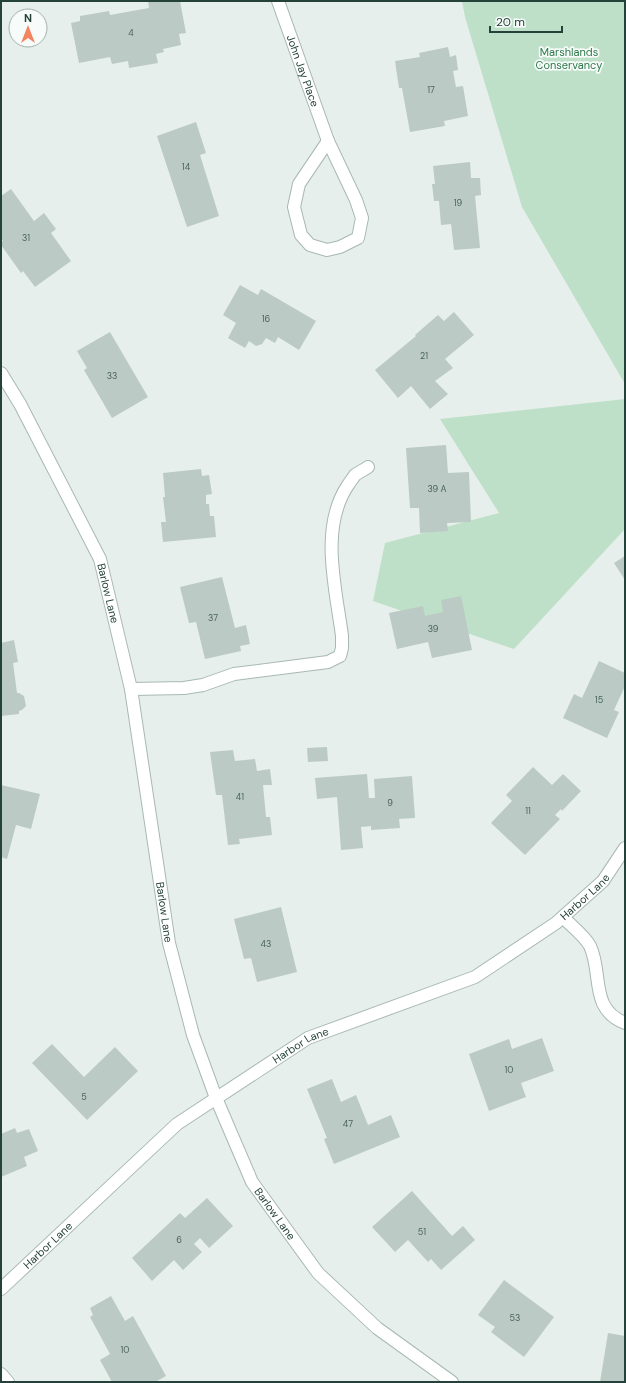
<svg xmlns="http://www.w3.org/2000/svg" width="626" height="1383" font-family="'DM Sans',sans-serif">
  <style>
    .green { fill: #bfe0c8 }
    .building { fill: #bbcac4 }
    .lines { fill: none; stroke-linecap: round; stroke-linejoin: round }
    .minor-casing { stroke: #a8b8b2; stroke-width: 14 }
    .minor { stroke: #fff; stroke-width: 12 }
    .labels { text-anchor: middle; stroke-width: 3.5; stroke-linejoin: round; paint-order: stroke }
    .number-label { font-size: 9px; fill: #4a645c }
    .park-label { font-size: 11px; fill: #2d7a4b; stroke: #f7fbf9 }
    .street-label { font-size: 11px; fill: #24423a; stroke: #f7fbf9 }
  </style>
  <rect width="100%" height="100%" fill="#e6efeb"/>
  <path class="green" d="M462,1H625V384L522,207L465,17Z
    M625,399V529L514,649L373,601L385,543L499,513L440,419Z"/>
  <path class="building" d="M148,1H180L186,33L179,34L181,45L163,49L164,52L156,54L158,63L129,68L128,61L112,64L110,57L79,63L71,23L80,21V16L109,11L110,15L149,8Z
    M448,47L450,57L456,55L458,70L453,71L456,87L463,86L468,116L444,121L445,126L410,132L402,88H399L395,61L420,57L419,53Z
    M196,122L206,153L200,155L219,216L187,227L157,136Z
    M470,162L471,178H480L481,195L475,196L480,248L454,250L451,224L441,225L439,201H434L432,184H435L433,166Z
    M11,189L34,221L44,213L56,229L51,233L71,261L35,287L23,271L21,273L1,245V242L3,241L1,238V196Z
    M240,285L258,295L261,289L316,321L299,350L278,337L275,343L266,338L262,344L256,346L249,341L245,348L228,338L236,323L223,315Z
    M454,312L474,335L445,359L453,368L435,381L448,394L430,409L411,386L398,398L375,370L416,336L415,335L438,315L444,321Z
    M110,332L148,397L112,418L84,370L87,368L77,351Z
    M446,445L448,473L469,472L471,522L447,523L448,531L420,533L419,508H410L406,448Z
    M201,469L202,476L209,475L212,494L206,495V504H209L210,516H214L216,537L163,542L161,522H166L163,497H165L163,473Z
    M625,556V580L614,563Z
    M222,577L235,628L246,625L250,644L240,646L241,651L205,659L196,622L189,623L180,587Z
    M461,596L472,650L432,658L428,642L397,649L389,613L423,606L425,616L443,612L441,600Z
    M14,640L18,662L13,663L17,693H19L24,696L26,706L22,710L19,711V714L1,716V643Z
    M599,661L625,673V686L614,710L619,712L607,738L563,718L574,694L582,698Z
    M327,747L328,761L308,762L307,748Z
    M233,750L235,761L255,759L257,771L270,769L272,785H263L266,817H270L272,835L239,839L240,844L228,845L222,795H216L210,752Z
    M533,767L552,785L563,774L581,791L562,811L561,809L555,815L560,819L525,855L491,823L512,801L506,795Z
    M367,774L369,798H375L374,779L412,776L415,818L399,819L400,828L371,830V826L361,827L363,848L341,850L337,797L317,799L315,778Z
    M1,785L40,794L31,829L16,825L7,859L1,857Z
    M281,907L297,972L257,982L251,958L244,959L234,919Z
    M542,1038L554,1071L521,1083L526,1097L489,1111L469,1054L509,1039L512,1049Z
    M52,1044L84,1077L115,1047L138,1071L87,1120L32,1063Z
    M332,1079L341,1102L356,1095L368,1125L391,1115L400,1137L334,1164L324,1139L327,1138L307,1089Z
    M15,1128L17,1133L29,1129L38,1151L24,1157L27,1166L1,1177V1134Z
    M412,1191L452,1236L463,1226L475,1240L441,1270L431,1259L428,1262L408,1240L395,1252L372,1227Z
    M207,1198L233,1226L209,1248L200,1238L194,1244L202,1252L183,1270L174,1260L152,1281L132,1258L180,1213L185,1218Z
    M504,1280L554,1317L524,1357L491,1332L495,1327L478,1315Z
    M111,1296L125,1321L133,1316L166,1376L157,1381L158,1382H112L100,1360L110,1354L90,1317L93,1315L90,1308Z
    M608,1333L625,1336V1382H600Z"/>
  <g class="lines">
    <defs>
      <g id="minor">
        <path id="s1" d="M278,1L328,141"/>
        <path d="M328,141L356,200L362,218L358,238L340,247L327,250L310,245L301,235L294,207L299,184Z"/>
        <path id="s2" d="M1,373L20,404L100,559L131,689L169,943L193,1035L216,1098L252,1182L318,1273L377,1328L452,1382"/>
        <path d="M131,689L184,688L203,685L234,674L328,662L340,656L342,648V636C336,589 319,528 348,485C350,482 353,478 355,475C359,472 364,470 368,467"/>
        <path d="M563,917C571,926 584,935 590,946C603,973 589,1009 625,1023"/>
        <path id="s3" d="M1,1289L177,1124L308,1038L475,977L556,923L603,881L625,848"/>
        <path d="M1,1374L8,1382"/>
      </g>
    </defs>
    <use href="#minor" class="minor-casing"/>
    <use href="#minor" class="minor"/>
  </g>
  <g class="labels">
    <g class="number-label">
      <text x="131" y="36">4</text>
      <text x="431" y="93">17</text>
      <text x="186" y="170">14</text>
      <text x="458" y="206">19</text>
      <text x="26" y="241">31</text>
      <text x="266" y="322">16</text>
      <text x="424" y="359">21</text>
      <text x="112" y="379">33</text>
      <text x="437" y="492">39 A</text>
      <text x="213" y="621">37</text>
      <text x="433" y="632">39</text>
      <text x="599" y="703">15</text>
      <text x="240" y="800">41</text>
      <text x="390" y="806">9</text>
      <text x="528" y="814">11</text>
      <text x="266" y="947">43</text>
      <text x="509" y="1073">10</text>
      <text x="84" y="1100">5</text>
      <text x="348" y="1127">47</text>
      <text x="422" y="1235">51</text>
      <text x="179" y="1243">6</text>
      <text x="515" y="1321">53</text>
      <text x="125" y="1353">10</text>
    </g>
    <g class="park-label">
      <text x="569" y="56">Marshlands<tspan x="569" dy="13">Conservancy</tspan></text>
    </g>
    <g class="street-label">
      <text dy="4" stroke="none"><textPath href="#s1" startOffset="74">John Jay Place</textPath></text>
      <text dy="4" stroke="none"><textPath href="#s2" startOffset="246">Barlow Lane</textPath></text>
      <text dy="4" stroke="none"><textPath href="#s3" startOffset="712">Harbor Lane</textPath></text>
      <text dy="4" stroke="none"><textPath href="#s2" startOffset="570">Barlow Lane</textPath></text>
      <text dy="4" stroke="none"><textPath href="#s3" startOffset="388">Harbor Lane</textPath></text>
      <text dy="4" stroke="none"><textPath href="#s2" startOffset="894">Barlow Lane</textPath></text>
      <text dy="4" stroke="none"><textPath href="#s3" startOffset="64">Harbor Lane</textPath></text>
    </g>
  </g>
  <rect width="626" height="1383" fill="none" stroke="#24423a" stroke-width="4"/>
  <g transform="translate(28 28)"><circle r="19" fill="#f7fbf9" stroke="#a3b1ad"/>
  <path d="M0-3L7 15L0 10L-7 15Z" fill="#f4845f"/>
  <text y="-6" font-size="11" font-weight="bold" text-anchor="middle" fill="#24423a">N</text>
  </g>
  <path d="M490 26v6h72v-6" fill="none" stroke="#24423a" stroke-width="2"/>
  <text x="496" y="26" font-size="12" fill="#24423a" stroke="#f7fbf9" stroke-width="3" paint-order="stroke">20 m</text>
</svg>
